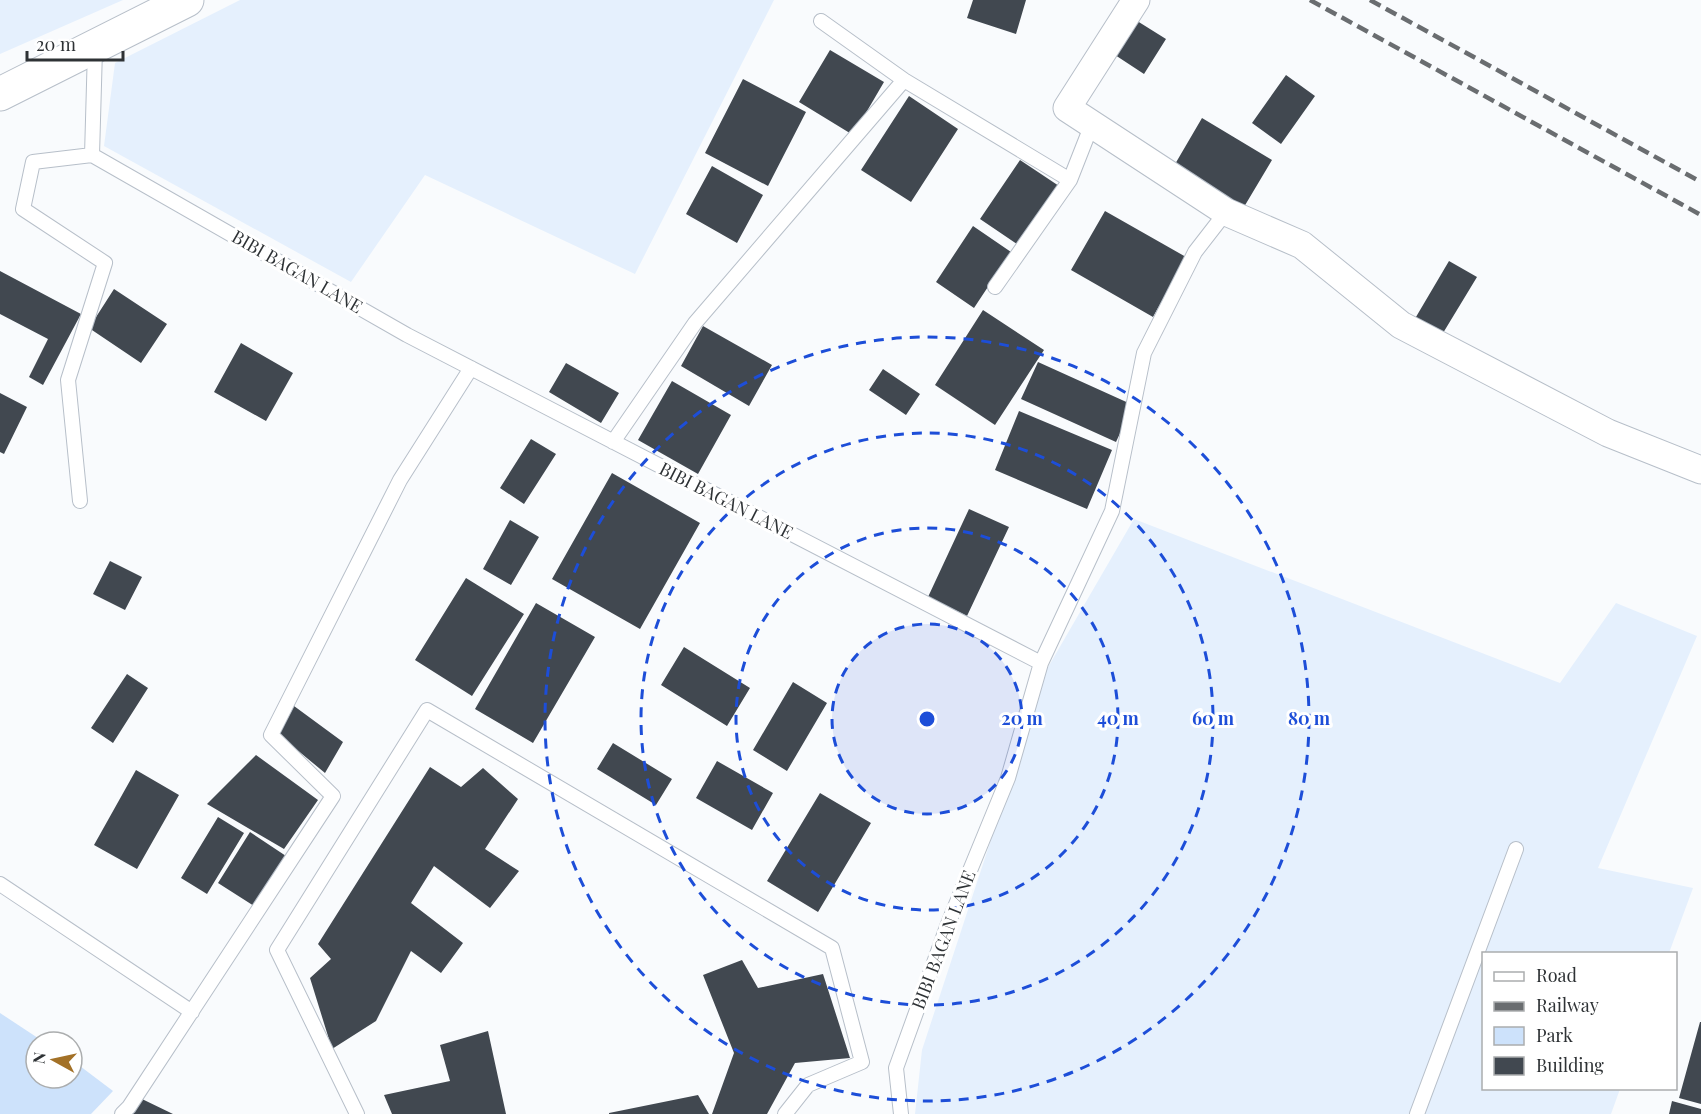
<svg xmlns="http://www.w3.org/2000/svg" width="1701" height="1114" font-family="'Playfair Display',serif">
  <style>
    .built { fill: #e5f0fd }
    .green { fill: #cde2fb }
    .building { fill: #414850 }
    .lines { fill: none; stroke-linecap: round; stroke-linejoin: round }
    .service-casing { stroke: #b7bfc9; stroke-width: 16 }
    .minor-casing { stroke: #b7bfc9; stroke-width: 29 }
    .secondary-casing { stroke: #b7bfc9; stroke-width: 35 }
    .service { stroke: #fff; stroke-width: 14 }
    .minor { stroke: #fff; stroke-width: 27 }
    .secondary { stroke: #fff; stroke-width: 33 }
    .rail { stroke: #6a6d70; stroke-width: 4.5; stroke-dasharray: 12 6; stroke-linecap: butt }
    .ring { fill: none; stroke: #1d4ed8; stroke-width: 3; stroke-dasharray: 10 8 }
    .labels { text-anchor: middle; stroke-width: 6; stroke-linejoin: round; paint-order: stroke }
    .street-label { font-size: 18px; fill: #2e3235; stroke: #fff }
    .centre { fill: #1d4ed8; stroke: #fff; stroke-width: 3 }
    .ring-label { font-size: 18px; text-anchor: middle; font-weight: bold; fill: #1d4ed8; stroke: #fff; stroke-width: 6; stroke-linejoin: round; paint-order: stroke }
  </style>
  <rect width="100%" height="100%" fill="#f9fbfd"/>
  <path class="built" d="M0,0H123L0,54Z
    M240,0H774L635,274L425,175L351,282L104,146L115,63Z
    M1134,519L1560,683L1616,603L1697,636L1598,868L1693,888L1669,953L1484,954V1088L1620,1089L1611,1114H915L922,1050L1047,669Z"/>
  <path class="green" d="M0,1013L44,1042H36V1078H72V1060L113,1091L91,1114H0Z"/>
  <path class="building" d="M973,0H1026L1016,34L967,18Z
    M1134,19L1166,39L1144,74L1112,53Z
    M830,50L884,82L853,135L799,102Z
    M1286,75L1315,96L1281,144L1252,123Z
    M743,79L806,112L768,186L705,153Z
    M909,96L958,129L911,202L861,170Z
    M1202,118L1272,160L1241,212L1171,171Z
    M1020,160L1059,186L1020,246L980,219Z
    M712,166L763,195L737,243L686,214Z
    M1105,211L1186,257L1153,317L1071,270Z
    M973,226L1011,252L974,308L936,282Z
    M1449,261L1477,277L1440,338L1413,322Z
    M0,271L81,314L43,385L29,377L48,339L0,314Z
    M114,289L167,324L141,363L89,328Z
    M983,310L1044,350L995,425L935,385Z
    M703,326L772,365L749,406L681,366Z
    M241,343L293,373L266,421L214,392Z
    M1038,362L1133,405L1116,442L1021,399Z
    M566,363L619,393L601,423L549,392Z
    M883,369L920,394L906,415L869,390Z
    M672,381L731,415L698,474L638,440Z
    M0,393L27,407L4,454L0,452Z
    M1019,411L1112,450L1087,509L995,470Z
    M531,439L556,454L524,504L500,488Z
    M612,473L700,523L640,629L552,579Z
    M969,509L1009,527L967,616L928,597Z
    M510,520L539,537L511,585L483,569Z
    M110,561L142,577L125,610L93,594Z
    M466,578L524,614L472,696L415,660Z
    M536,603L595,637L533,743L475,709Z
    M684,647L750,688L727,726L661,685Z
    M127,674L148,688L113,743L91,728Z
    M793,682L827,703L787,771L753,750Z
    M294,706L343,742L325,773L279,735Z
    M613,743L672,779L656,805L597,769Z
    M256,755L318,800L284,849L207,804Z
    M717,761L773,793L752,830L696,798Z
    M430,767L461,787L483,768L518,799L485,849L519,871L490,908L434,866L411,903L463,943L441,973L411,951L376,1021L332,1049L310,978L331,959L318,944Z
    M136,770L179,795L137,869L94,845Z
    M820,793L871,823L818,912L767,881Z
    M218,817L244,833L207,894L181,878Z
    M250,832L289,858L257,908L218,883Z
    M742,960L758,988L823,974L850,1058L795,1063L767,1114H712L734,1053L703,975Z
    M1700,1022H1701V1104L1679,1098Z
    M488,1031L506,1114H392L384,1095L450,1081L440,1045Z
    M698,1095L709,1114H609V1113Z
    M142,1099L173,1114H129Z
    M1672,1101L1701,1109V1114H1669Z"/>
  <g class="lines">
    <defs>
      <path id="service" d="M821,21L904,80L1070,180
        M95,49L92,155L407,335L1041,663
        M995,287L1070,180L1092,124
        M613,442L695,323L904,80
        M80,501L68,380L105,263L23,209L33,162L92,155
        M0,884L192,1012
        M122,1114L129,1107L333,796L271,735L400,480L471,368
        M357,1114L277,950L427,710L832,948L862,1062L808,1085L785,1114
        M901,1114L896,1068L948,924L1008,778L1041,663L1112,511L1144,353L1195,252L1226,212
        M1417,1114L1516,849"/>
      <path id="minor" d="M1136,0L1067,108L1226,212L1302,245L1401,325L1608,433L1701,470"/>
      <path id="secondary" d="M0,94L187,0"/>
    </defs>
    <use href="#service" class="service-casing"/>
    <use href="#minor" class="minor-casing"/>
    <use href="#secondary" class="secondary-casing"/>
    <use href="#service" class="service"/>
    <use href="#minor" class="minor"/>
    <use href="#secondary" class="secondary"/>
    <path class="rail" d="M1310,0L1701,215
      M1370,0L1701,182"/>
  </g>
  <circle cx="927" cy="719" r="95" fill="#1d4ed8" fill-opacity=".12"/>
  <g class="ring">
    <circle cx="927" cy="719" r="95"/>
    <circle cx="927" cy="719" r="191"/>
    <circle cx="927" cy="719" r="286"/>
    <circle cx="927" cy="719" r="382"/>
  </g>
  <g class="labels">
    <g class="street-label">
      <text transform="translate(297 272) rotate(30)" y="6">BIBI BAGAN LANE</text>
      <text transform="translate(726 501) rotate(27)" y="6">BIBI BAGAN LANE</text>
      <text transform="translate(944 940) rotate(-69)" y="6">BIBI BAGAN LANE</text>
    </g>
  </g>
  <circle cx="927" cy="719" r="9" class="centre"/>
  <g class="ring-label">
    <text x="1022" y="725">20 m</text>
    <text x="1118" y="725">40 m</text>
    <text x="1213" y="725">60 m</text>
    <text x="1309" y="725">80 m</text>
  </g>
  <rect x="1482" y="952" width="195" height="138" fill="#ffffff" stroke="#abadae" stroke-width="1.5"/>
  <rect x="1494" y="972" width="30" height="9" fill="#ffffff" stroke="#abadae" stroke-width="1.5"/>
  <text x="1536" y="982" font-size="18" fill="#2e3235">Road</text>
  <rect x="1494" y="1002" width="30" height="9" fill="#6a6d70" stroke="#abadae" stroke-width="1.5"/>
  <text x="1536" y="1012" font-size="18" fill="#2e3235">Railway</text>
  <rect x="1494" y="1027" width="30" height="18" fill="#cde2fb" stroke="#abadae" stroke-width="1.5"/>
  <text x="1536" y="1042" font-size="18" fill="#2e3235">Park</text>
  <rect x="1494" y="1057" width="30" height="18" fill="#414850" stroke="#abadae" stroke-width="1.5"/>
  <text x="1536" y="1072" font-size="18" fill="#2e3235">Building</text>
  <g transform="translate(54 1060) rotate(278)"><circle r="28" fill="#ffffff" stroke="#abadae" stroke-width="1.5"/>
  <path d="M0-4.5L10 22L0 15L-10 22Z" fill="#a37127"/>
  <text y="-9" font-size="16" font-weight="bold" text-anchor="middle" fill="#2e3235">N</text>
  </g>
  <path d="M27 51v9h96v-9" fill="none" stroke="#2e3235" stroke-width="3"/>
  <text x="36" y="51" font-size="18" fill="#2e3235" stroke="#ffffff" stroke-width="4.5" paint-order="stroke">20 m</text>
</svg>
